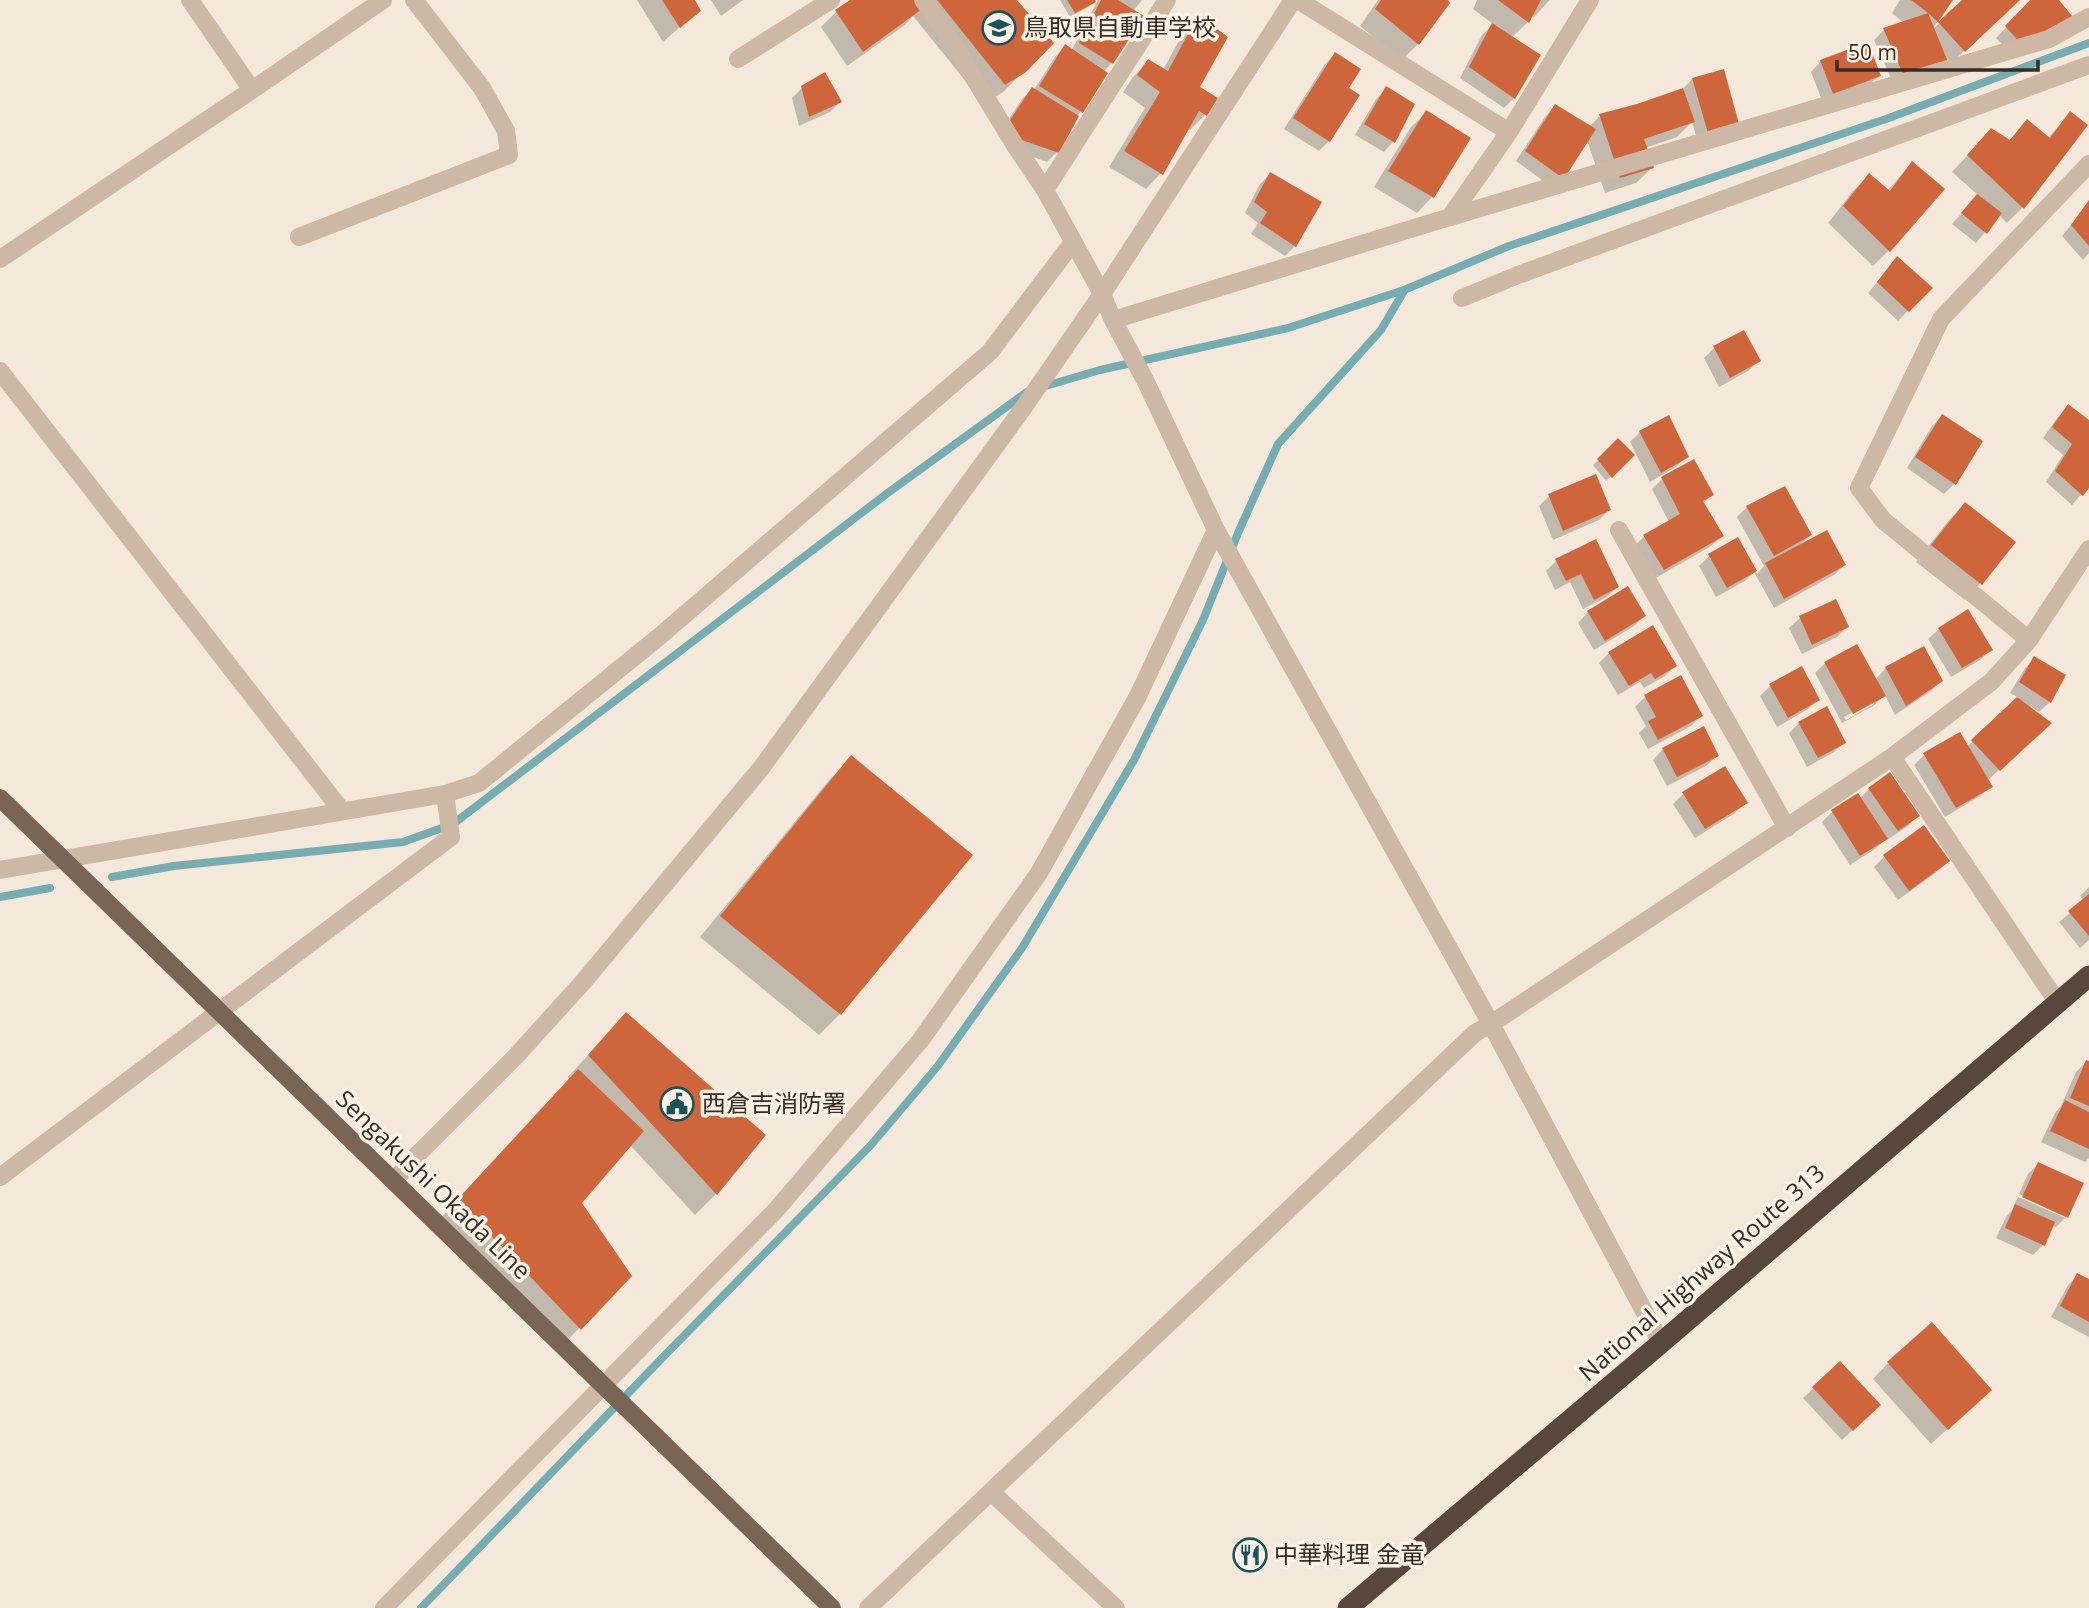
<svg xmlns="http://www.w3.org/2000/svg" width="2089" height="1608" font-family="'Open Sans','Noto Sans JP',sans-serif">
  <style>
    .shadow { fill: #0003; fill-rule: evenodd }
    .lines { fill: none; stroke-linecap: round; stroke-linejoin: round }
    .stream { stroke: #76adb2; stroke-width: 8 }
    .building { fill: #cf663b }
    .minor { stroke: #ccb8a4; stroke-width: 18 }
    .major { stroke: #7a6456; stroke-width: 18 }
    .highway { stroke: #58473d; stroke-width: 21 }
    .labels { text-anchor: middle; stroke-width: 7; stroke-linejoin: round; paint-order: stroke }
    .poi-label { font-size: 24px; fill: #372c26; stroke: #fbf2e5; text-anchor: start }
    .street-label { font-size: 24px; fill: #372c26; stroke: #fbf2e5 }
  </style>
  <rect width="100%" height="100%" fill="#f3e8d9"/>
  <path class="shadow" d="M637,0H693L699,10L663,42Z
    M711,0H743L721,16Z
    M854,0H1014L1052,43L1003,92L984,104L913,16L905,25L847,66L821,27L837,11Z
    M1060,0H1096L1090,6L1070,17Z
    M1098,0H1142L1133,11L1112,63L1103,72L1057,152L1047,162L1006,147L999,134L1022,99L1032,89L1034,90L1055,57L1065,46L1071,51Z
    M1378,0H1445L1448,3L1418,44L1402,60L1360,26Z
    M1477,0H1550L1534,17L1531,16L1528,22L1511,38L1514,98L1504,108L1460,78L1482,35L1493,24L1473,9Z
    M1900,0H1951L1933,29L1965,0H2019L1948,66L1893,83L1874,40L1884,30L1904,23L1892,13Z
    M2033,0H2057L2011,54L1996,38Z
    M1199,17L1198,88L1205,115L1190,130H1188L1161,173L1146,189L1109,167L1145,108L1123,92L1133,77L1149,61L1163,70L1183,33Z
    M1335,54L1346,88L1329,141L1319,151L1284,129L1325,64Z
    M1821,61L1879,76L1868,86L1823,103L1811,72Z
    M1692,79L1737,123L1700,149L1692,122L1677,137L1645,148L1652,168L1636,183L1605,193L1587,140L1553,188L1516,161L1545,117L1555,107L1589,127L1600,116L1682,90Z
    M802,88L840,102L830,112L799,126L792,98Z
    M1386,89L1394,141L1384,152L1355,135L1376,99Z
    M1427,112L1469,138L1432,197L1417,213L1374,187L1411,127Z
    M2070,113L2023,207L2007,223L1999,215L1976,243L1952,224L1978,195L1952,172L1976,146L2009,141L2027,122L2048,138Z
    M1912,163L1889,250L1873,266L1828,223L1853,191L1869,176L1887,191Z
    M1270,174L1295,246L1285,256L1251,234L1258,223L1245,213L1260,184Z
    M2089,202V253L2083,260L2062,236Z
    M1897,258L1930,288L1898,321L1868,293Z
    M1714,348L1759,361L1748,371L1719,387L1704,358Z
    M2068,407L2089,422V485L2072,505L2046,482L2063,455L2043,438L2058,417Z
    M1942,416L1954,484L1944,494L1907,468L1932,426Z
    M1640,432L1687,456L1677,466L1650,482L1630,442Z
    M1618,441L1633,455L1606,481L1593,465Z
    M1662,479L1711,495L1703,504L1722,536L1711,546L1654,579L1634,546L1645,536L1669,522L1652,489Z
    M1549,496L1609,510L1599,520L1553,540L1539,506Z
    M1965,504L2013,543L1980,584L1965,600L1916,562L1949,520Z
    M1747,507L1810,535L1800,545L1844,565L1834,575L1774,608L1754,572L1745,581L1716,597L1699,566L1709,556L1737,540L1757,574L1764,566L1737,517Z
    M1556,561L1617,587L1607,597L1583,609L1570,582L1555,590L1546,571Z
    M1627,589L1644,616L1634,626L1594,650L1578,623L1588,612Z
    M1835,601L1847,627L1837,637L1802,654L1789,628L1800,618Z
    M1939,629L1991,650L1980,660L1951,677L1928,639Z
    M1609,653L1675,666L1665,676L1644,688L1640,682L1618,695L1599,663Z
    M2035,658L2050,702L2039,712L2031,706L2029,709L2039,733L1987,781L1990,786L1980,796L1945,817L1914,765L1924,755L1967,747L2019,698L2010,693L2025,668Z
    M1825,663L1875,680L1886,668L1941,680L1931,691L1895,715L1885,695L1873,706L1842,723L1815,673ZM1874,700V704L1846,720L1844,717Z
    M1801,668L1818,699L1808,709L1777,727L1760,696L1770,686Z
    M1645,697L1701,716L1691,726L1648,749L1639,733L1646,726L1635,707Z
    M1799,723L1844,742L1834,752L1807,767L1789,733Z
    M1663,749L1717,756L1706,766L1667,786L1653,760Z
    M851,758L970,856L840,1014L819,1035L700,937L830,779Z
    M1869,789L1918,815L1908,826L1887,840L1886,838L1875,849L1850,865L1822,822L1832,812L1860,798Z
    M1683,794L1745,803L1735,813L1695,838L1673,804Z
    M1923,828L1948,861L1938,871L1898,900L1874,867L1884,857Z
    M2089,887V940L2080,948L2059,922L2084,901L2080,896Z
    M626,1014L763,1135L716,1194L695,1215L630,1145L580,1203L630,1275L559,1349L437,1222L570,1079L568,1077Z
    M2086,1062L2089,1063V1158L2085,1162L2041,1142L2055,1113L2061,1106L2076,1072Z
    M2038,1164L2066,1217L2056,1227L2052,1225L2043,1245L2033,1255L1996,1238L2006,1217L2014,1208L2013,1207L2018,1197L2065,1218V1215L2019,1194L2028,1174Z
    M2078,1275L2089,1281V1337L2051,1317L2068,1285Z
    M1840,1363L1869,1415L1842,1440L1803,1398Z
    M1888,1363L1990,1390L1931,1444L1873,1379Z"/>
  <g class="lines">
    <path class="stream" d="M1042,387L1100,370L1288,328L1404,290L1509,246L1886,119L2089,43
      M112,877L174,866L403,842L453,824L889,492L1027,392
      M0,897L50,888
      M421,1608L667,1353L871,1145L937,1067L1022,948L1134,760L1203,620L1238,533L1278,444L1381,330L1404,291"/>
  </g>
  <path class="building" d="M662,0H695L701,11L680,28Z
    M850,0H916L922,9L863,52L835,10Z
    M937,0H1017L1054,43L1026,72L1005,85Z
    M1067,0H1095L1096,2L1075,13Z
    M1101,0H1118L1144,16L1113,64L1079,43Z
    M1381,0H1448L1450,3L1419,45L1375,9Z
    M1498,0H1541L1529,23Z
    M1911,0H1953L1938,22L1928,13L1948,62L1903,74L1883,28L1928,13Z
    M1962,0H2020L1965,52L1938,22Z
    M2030,0H2059L2073,17L2022,45L2005,26Z
    M1198,15L1228,37L1200,87L1218,98L1207,116L1199,111L1163,175L1124,151L1160,92L1137,75L1148,59L1168,71Z
    M1492,23L1541,55L1515,99L1469,67Z
    M1868,42L1881,76L1833,94L1820,60Z
    M1065,44L1108,73L1083,113L1039,86Z
    M1335,52L1361,69L1349,88L1360,95L1330,142L1293,118Z
    M1724,69L1739,124L1710,140L1692,78Z
    M825,72L842,102L809,117L801,86Z
    M1386,86L1415,104L1395,143L1364,124Z
    M1032,87L1079,116L1059,153L1016,138L1008,123Z
    M1683,88L1695,122L1644,139L1654,168L1620,178L1599,114L1637,104Z
    M1555,104L1596,129L1564,179L1525,151Z
    M1426,110L1471,138L1434,198L1388,171Z
    M2070,111L2088,125L2024,209L1967,155L1991,128L2010,140L2027,119L2050,138Z
    M1912,161L1945,189L1890,252L1843,206L1869,173L1890,191Z
    M1270,172L1322,202L1296,247L1260,223L1267,212L1254,202Z
    M1977,194L2002,213L1987,234L1961,213Z
    M2089,200V246L2071,225Z
    M1897,256L1933,288L1909,312L1877,282Z
    M1744,330L1761,361L1730,378L1713,346Z
    M2068,404L2089,420V488L2083,496L2055,471L2072,444L2052,427Z
    M1942,414L1983,441L1956,485L1915,457Z
    M1669,415L1689,457L1661,473L1639,431Z
    M1618,438L1635,455L1612,478L1597,459Z
    M1694,459L1714,495L1703,501L1724,536L1664,570L1643,535L1680,514L1661,477Z
    M1596,474L1611,510L1563,531L1548,494Z
    M1785,486L1812,535L1774,556L1746,506Z
    M1965,502L2016,542L1982,585L1931,545Z
    M1827,530L1846,565L1784,599L1765,563Z
    M1738,537L1757,571L1727,588L1708,554Z
    M1596,539L1619,587L1594,600L1581,574L1566,581L1555,559Z
    M1628,586L1646,616L1605,641L1587,611Z
    M1836,599L1849,627L1812,645L1799,616Z
    M1968,609L1993,650L1962,668L1938,628Z
    M1653,625L1677,666L1655,679L1651,673L1629,686L1608,652Z
    M1857,644L1886,696L1853,714L1824,662Z
    M1924,646L1943,681L1906,706L1885,667Z
    M2034,656L2066,675L2051,703L2019,682Z
    M1802,666L1820,700L1788,718L1769,684Z
    M1681,675L1703,716L1658,740L1648,721L1656,717L1644,695Z
    M2017,697L2052,723L2000,771L1971,740Z
    M1827,706L1846,743L1818,758L1798,722Z
    M1704,726L1719,756L1677,777L1662,748Z
    M1960,732L1993,787L1956,808L1923,753Z
    M851,755L973,855L841,1015L720,916Z
    M1725,766L1748,803L1705,829L1682,792Z
    M1890,772L1920,816L1898,831L1868,788Z
    M1858,793L1888,839L1860,856L1831,810Z
    M1924,825L1950,861L1909,891L1883,855Z
    M2089,894V936L2068,911Z
    M626,1012L766,1135L717,1195L588,1055Z
    M2086,1060L2089,1061V1106L2070,1098Z
    M578,1069L644,1131L582,1203L632,1276L581,1330L457,1200Z
    M2065,1100L2089,1112V1149L2050,1131Z
    M2038,1162L2084,1183L2068,1218L2022,1197Z
    M2015,1204L2055,1222L2045,1246L2005,1228Z
    M2077,1273L2089,1279V1322L2060,1306Z
    M1932,1322L1992,1390L1948,1430L1887,1362Z
    M1840,1361L1881,1405L1853,1431L1812,1387Z"/>
  <g class="lines">
    <path class="minor" d="M190,0L252,90
      M923,0L954,45L1016,147L1045,190L1102,294L1113,320L1145,380L1216,530L1491,1024L1661,1343
      M1298,0L1509,132
      M738,59L831,0
      M1045,190L1167,0
      M1450,217L2049,39L2089,17
      M299,237L509,155L506,131L482,88L414,0
      M0,259L252,90L383,0
      M1462,298L1518,275L2089,65
      M1113,320L1450,217L1509,132L1590,0
      M0,371L342,811
      M1619,530L1787,828
      M2029,640L2089,549
      M1892,757L2058,1003
      M0,870L445,794L479,783L660,636L990,352L1073,242
      M0,1177L451,837L445,794
      M394,1181L416,1156L516,1056L584,981L762,767L1024,407L1102,294L1293,0
      M991,1492L1116,1608
      M384,1608L776,1210L920,1041L1039,873L1138,696L1216,530
      M868,1608L1475,1033L1491,1024L1892,757L1991,682L2029,640L1883,520L1859,488L1941,319L2089,164"/>
    <path class="major" d="M0,798L832,1608"/>
    <path class="highway" d="M1348,1608L1661,1343L2089,976"/>
  </g>
  <defs>
    <symbol id="school-ring" viewBox="-11 -11 22 22"><circle r="9.5" fill="#fbf2e5" stroke="#19545b" stroke-width="1.5"/><path d="M0-5L7-2L0 1L-7-2ZM-4 1L0 2.5L4 1V4Q0 6-4 4Z" fill="#19545b"/></symbol>
    <symbol id="civic-ring" viewBox="-11 -11 22 22"><circle r="9.5" fill="#fbf2e5" stroke="#19545b" stroke-width="1.5"/><path d="M-.6-6.5H3V-4.5H.6V-3L4-1V1h2V6H-6V1h2V-1L-.6-3ZM-1.2 2.5V6h2.4V2.5Z" fill="#19545b"/></symbol>
    <symbol id="restaurant-ring" viewBox="-11 -11 22 22"><circle r="9.5" fill="#fbf2e5" stroke="#19545b" stroke-width="1.5"/><path d="M-5-6h1v4h1v-4h1v4h1v-4h1v5L-1.5 .5V6h-2V.5L-5-1ZM5-6V6H3V1.5H1.5Q1.5-4 5-6Z" fill="#19545b"/></symbol>
  </defs>
  <g fill-rule="evenodd">
    <use href="#school-ring" x="980" y="9" width="38" height="38"/>
    <use href="#civic-ring" x="658" y="1085" width="38" height="38"/>
    <use href="#restaurant-ring" x="1231" y="1536" width="38" height="38"/>
  </g>
  <g class="labels">
    <g class="poi-label">
      <text x="1024" y="36">鳥取県自動車学校</text>
      <text x="702" y="1112">西倉吉消防署</text>
      <text x="1274" y="1563">中華料理 金竜</text>
    </g>
    <g class="street-label">
      <text transform="translate(433 1185) rotate(44)" y="8">Sengakushi Okada Line</text>
      <text transform="translate(1702 1273) rotate(-41)" y="8">National Highway Route 313</text>
    </g>
  </g>
  <path d="M1837 60v10h201v-10" fill="none" stroke="#372c26" stroke-width="3.5"/>
  <text x="1848" y="60" font-size="21" fill="#372c26" stroke="#fbf2e5" stroke-width="5" paint-order="stroke">50 m</text>
</svg>
